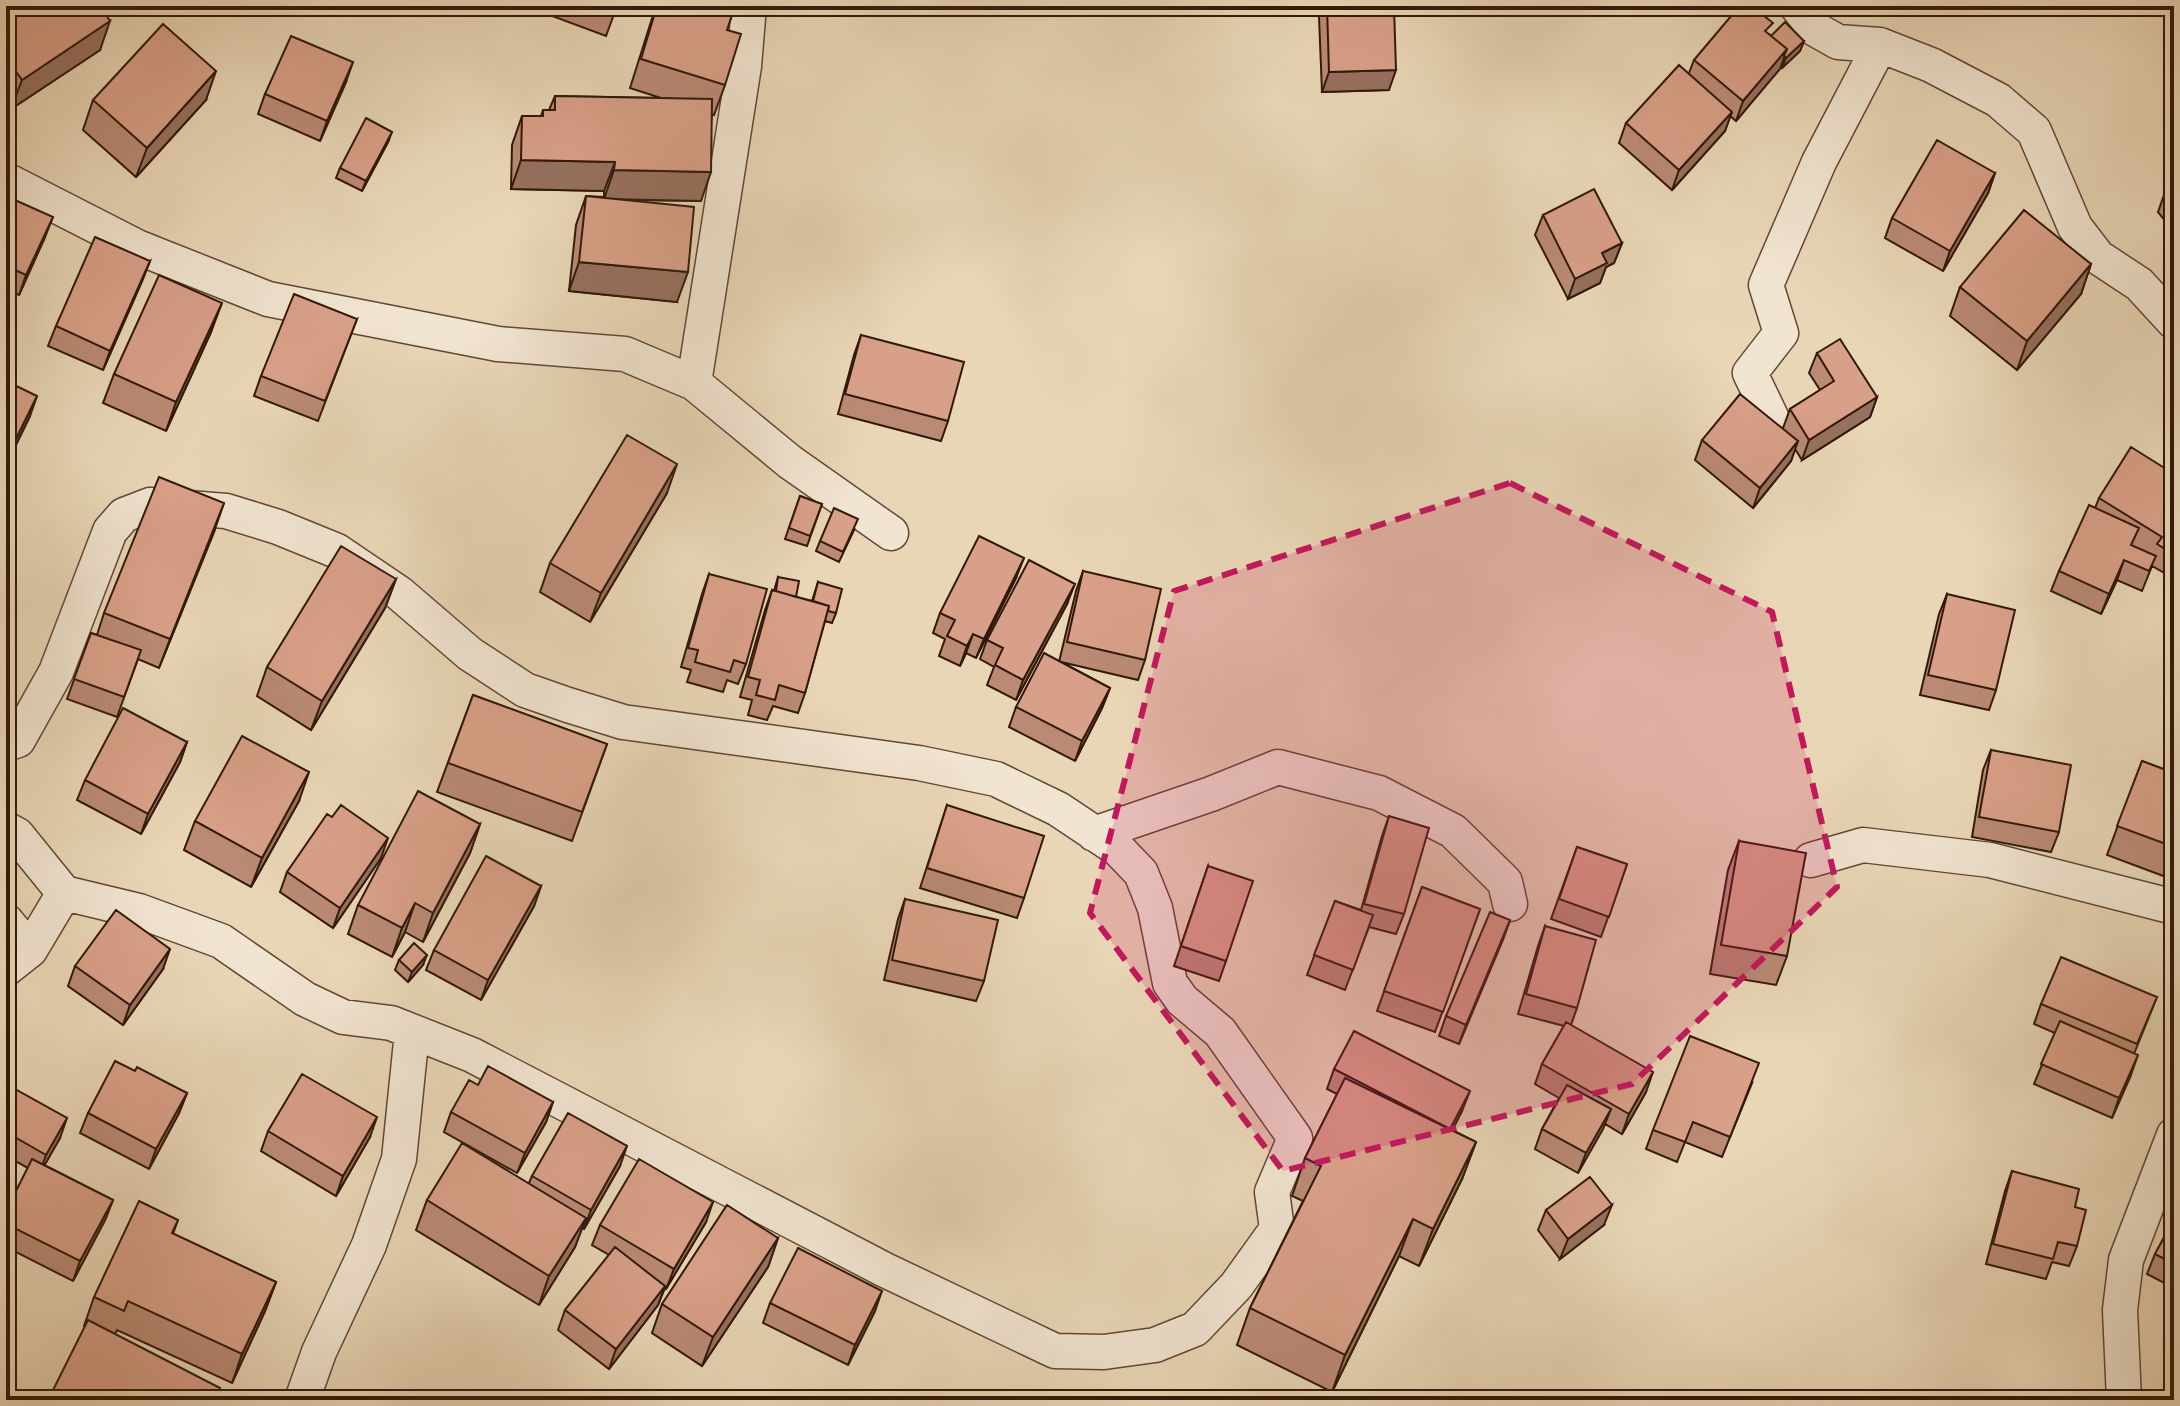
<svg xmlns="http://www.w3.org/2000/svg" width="2180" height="1406" font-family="'Gentium Book Plus',serif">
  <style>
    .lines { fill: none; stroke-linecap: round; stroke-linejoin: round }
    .street-casing { stroke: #604836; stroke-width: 37 }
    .street { stroke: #f1e4d0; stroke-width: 34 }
    .wall { fill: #ba8a75; stroke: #32190b; stroke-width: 2 }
    .shaded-wall { fill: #97705f; stroke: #32190b; stroke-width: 2 }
    .building { fill: #d8a088; stroke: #32190b; stroke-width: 2 }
    .marked { fill: #c2185b; fill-opacity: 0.2; stroke: #c2185b; stroke-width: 6; stroke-dasharray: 16 10; stroke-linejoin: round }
  </style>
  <rect width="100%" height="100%" fill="#e9d6b6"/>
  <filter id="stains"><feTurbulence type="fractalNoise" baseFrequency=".0025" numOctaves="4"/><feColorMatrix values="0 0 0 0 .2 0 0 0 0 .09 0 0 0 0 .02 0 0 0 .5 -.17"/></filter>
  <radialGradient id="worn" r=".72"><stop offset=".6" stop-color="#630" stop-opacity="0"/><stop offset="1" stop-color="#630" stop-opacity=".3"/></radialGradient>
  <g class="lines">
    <defs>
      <path id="street" d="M1797,6L1815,29L1838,42L1880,45L1931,65L1998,100L2034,131L2075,227L2098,257L2139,284L2174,322
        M6,180L137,247L268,299L498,344L625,354L694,383L790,462L891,533
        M694,383L744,66L749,6
        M1774,423L1750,373L1781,333L1766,285L1819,162L1880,45
        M6,744L18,740L56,672L110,531L124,515L150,505L226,511L278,527L337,551L399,593L470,654L525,690L568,705L623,722L919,763L996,779L1058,809L1118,849L1141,873L1155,908L1170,983L1182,1000L1220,1032L1295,1138L1272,1192L1277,1229L1236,1286L1195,1329L1155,1345L1104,1352L1055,1351L885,1270L472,1055L391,1023L343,1017L305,999L221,941L139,911L64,893L17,835L6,829
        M1094,834L1211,794L1278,767L1379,793L1453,831L1505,882L1510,904
        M1811,860L1863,845L1990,860L2174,907
        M6,921L30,950
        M6,969L30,950L64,893
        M302,1400L319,1352L369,1245L399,1159L412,1032
        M2124,1400L2120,1310L2126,1260L2174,1135"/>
    </defs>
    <use href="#street" class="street-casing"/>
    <use href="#street" class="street"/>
  </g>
  <path class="wall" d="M547,6H617L606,36L544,13Z
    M652,6H735L727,30L725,85L714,115L712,114L701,201L626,200L677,302L569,291L576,225L586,196L604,197V191L511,189L512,145L522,116H541L543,110H549L555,96L661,98L630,88L654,12L651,10Z
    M1323,6H1394L1389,90L1322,92L1319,17Z
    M6,9L100,50L11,109L6,101Z
    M1769,34L1771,36L1804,41L1800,51L1782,68L1781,66L1736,121L1730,116L1725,131L1672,190L1619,143L1626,123L1689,73L1694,60Z
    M346,82L320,141L258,114L265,94Z
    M93,100H206L136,177L83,130Z
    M388,142L362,191L336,178L340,168Z
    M1995,173L1988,193L1943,271L1885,238L1892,218Z
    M2174,185V232L2158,212L2165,192Z
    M6,196L45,237L19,295L6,289Z
    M1543,215L1622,243L1614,263L1606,267L1600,283L1568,299L1535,235Z
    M150,261L142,281L103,370L48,346L56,326Z
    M2091,264L2081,294L2017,370L1950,316L1960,287Z
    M357,319L318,421L254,396L261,376Z
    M211,332L166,431L103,403L114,374Z
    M861,335L948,421L941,441L838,414L854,355Z
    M1817,353L1877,397L1870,417L1802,460L1795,449L1791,461L1753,508L1695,460L1702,440L1783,428L1790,409L1820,390L1809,373Z
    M6,381L30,416L6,465Z
    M2174,474V560L2166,574L2152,566L2142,591L2117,580L2101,614L2051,591L2059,571L2095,508L2099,498Z
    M667,493L590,622L540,592L550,563Z
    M800,496L822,504L807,546L785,539Z
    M854,530L839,562L816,551L820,541Z
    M214,532L159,668L138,659L117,717L67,699L91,633L97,635L104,613Z
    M1083,571L1145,660L1138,680L1061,662L1110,688L1102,708L1075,761L1009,727L1016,707L1059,662L1076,591Z
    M709,574L746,664L738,684L727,680L723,692L687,682L691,670L681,667L702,594Z
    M778,577L796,597L812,601L818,582L836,613L832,623L825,621L805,693L798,713L773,706L767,720L748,715L752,700L740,697L765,610L772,590L774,591Z
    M1016,578L976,658L966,653L960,666L939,656L945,639L933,633L940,613Z
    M396,579L385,608L311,730L257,696L267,667Z
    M1947,594L1996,690L1989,710L1920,695L1939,614Z
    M1067,604L1016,700L987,685L994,667L980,659L987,640Z
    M473,695L607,744L572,841L437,792Z
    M187,742L180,762L141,834L77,800L85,780Z
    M1991,750L2059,832L2051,852L1972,837L1983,770Z
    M2142,761L2174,773V880L2107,855Z
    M299,801L251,887L184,850L195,821Z
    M947,805L1024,898L1017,918L920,888Z
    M1389,816L1404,914L1396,934L1369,927L1345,990L1307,975L1335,901L1361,910L1382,836Z
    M332,817L381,858L333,928L280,892L287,872Z
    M480,824L470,853L423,942L405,932L392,957L348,934L358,905Z
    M1739,841L1787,956L1776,985L1710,974L1728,870Z
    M1577,847L1627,864L1601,937L1551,919Z
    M1208,866L1226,961L1219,981L1174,966Z
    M541,886L534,906L481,1000L426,970L434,950Z
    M1422,887L1480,909L1435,1032L1377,1011Z
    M905,899L984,981L976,1001L884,980L898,919Z
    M1510,920L1459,1044L1439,1036L1446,1016Z
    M1545,926L1577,1008L1571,1025L1646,1092L1622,1134L1605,1124L1578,1173L1535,1149L1542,1129L1559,1098L1535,1084L1542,1064L1564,1026L1518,1014L1538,946Z
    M399,960L423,965L408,982L395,970Z
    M75,966L163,969L123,1025L68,986Z
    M2157,997L2134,1054L2131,1075L2112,1118L2034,1084L2055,1033L2034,1024L2041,1004Z
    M1334,1069L1462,1111L1452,1130L1476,1142L1462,1179L1419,1266L1399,1256L1332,1392L1237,1345L1250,1308L1303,1201L1292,1196L1305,1158L1337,1094L1327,1089Z
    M135,1071L187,1093L179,1113L149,1169L80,1133L88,1113Z
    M1752,1083L1722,1157L1685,1142L1677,1162L1646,1149L1653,1130Z
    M6,1084L60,1138L44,1165L113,1200L105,1220L73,1281L6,1247V1211L28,1168L6,1156Z
    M553,1102L546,1122L517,1173L444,1132L451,1112Z
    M268,1131L370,1137L336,1196L261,1151Z
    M620,1166L584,1229L582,1228L575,1247L539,1305L416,1230L427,1200L529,1183L532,1176Z
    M2012,1171L2075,1207L2077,1246L2069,1266L2052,1262L2046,1279L1986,1264L2005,1191Z
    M1546,1210L1604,1225L1560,1259L1538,1230Z
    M2174,1219V1288L2147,1274L2155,1254Z
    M178,1220L173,1234L276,1282L265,1311L232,1383L117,1330L115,1334L216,1400H49L85,1327L84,1326L94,1297Z
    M706,1222L666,1289L665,1288L658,1305L609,1369L558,1330L565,1310L609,1255L592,1245L600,1225Z
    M778,1238L768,1267L702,1366L652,1333L662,1304Z
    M770,1303L875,1311L848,1365L763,1323Z
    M2174,1360V1400H2163Z"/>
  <path class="shaded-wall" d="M110,21L100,50L11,109L22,80Z
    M1804,41L1800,51L1782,68L1786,58Z
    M1787,49L1780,69L1736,121L1743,101Z
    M353,62L346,82L320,141L327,121Z
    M1396,70L1389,90L1322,92L1329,72Z
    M216,71L206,100L136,177L147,148Z
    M1732,112L1725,131L1672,190L1679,170Z
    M392,132L388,142L362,191L366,181Z
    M521,160L615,162L604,191L511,189Z
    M614,170L711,172L701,201L604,199Z
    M1995,173L1988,193L1943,271L1950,251Z
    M53,217L45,237L19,295L26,275Z
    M1622,243L1614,263L1606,267L1600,283L1568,299L1575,279L1602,253Z
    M150,261L142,281L103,370L110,351Z
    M579,262L688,272L677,302L569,291Z
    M2091,264L2081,294L2017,370L2027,341Z
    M222,303L211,332L166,431L176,402Z
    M37,396L30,416L6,465L11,449Z
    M1877,397L1870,417L1802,460L1809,440Z
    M1798,441L1791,461L1753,508L1760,488Z
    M677,464L667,493L590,622L601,593Z
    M224,503L214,532L159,668L170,639Z
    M2174,552V560L2166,574Z
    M1024,558L1016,578L976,658L984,639Z
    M2124,560L2117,580L2101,614L2109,594Z
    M396,579L385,608L311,730L322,701Z
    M1075,584L1067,604L1016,700L1023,680Z
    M973,634L966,653L960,666L967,646Z
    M1110,688L1102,708L1075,761L1082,741Z
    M187,742L180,762L141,834L148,814Z
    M309,772L299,801L251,887L262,858Z
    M480,824L470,853L423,942L433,913Z
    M388,838L381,858L333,928L340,908Z
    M541,886L534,906L481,1000L488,980Z
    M415,903L405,932L392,957L402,928Z
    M1510,920L1503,940L1459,1044L1466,1025Z
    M170,949L163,969L123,1025L130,1005Z
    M427,955L423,965L408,982L412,972Z
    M2138,1055L2131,1075L2112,1118L2119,1098Z
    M1653,1072L1646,1092L1622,1134L1629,1114Z
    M1470,1091L1462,1111L1443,1149L1450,1129Z
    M187,1093L179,1113L149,1169L156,1149Z
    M553,1102L546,1122L517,1173L525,1153Z
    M1611,1109L1603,1129L1578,1173L1586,1153Z
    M377,1117L370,1137L336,1196L343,1176Z
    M67,1118L60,1138L39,1175L46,1155Z
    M1476,1142L1462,1179L1419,1266L1433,1229Z
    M627,1146L620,1166L584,1229L591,1210Z
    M113,1200L105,1220L73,1281L80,1261Z
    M713,1202L706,1222L666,1289L674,1269Z
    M1612,1205L1604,1225L1560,1259L1568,1239Z
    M586,1218L575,1247L539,1305L549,1276Z
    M1413,1219L1399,1256L1332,1392L1345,1355Z
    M778,1238L768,1267L702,1366L713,1337Z
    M276,1282L265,1311L232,1383L242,1354Z
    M665,1286L658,1305L609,1369L616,1349Z
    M882,1291L875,1311L848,1365L855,1345Z"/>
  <path class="building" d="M11,6H100L110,21L22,80L6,57V9Z
    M585,6H617L613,16Z
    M657,6H735L727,30L741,34L725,85L641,59Z
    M1327,6H1394L1396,70L1329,72Z
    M1753,7L1773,23L1765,31L1787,49L1743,101L1694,60L1737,9L1745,16Z
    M1785,22L1804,41L1786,58L1784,56L1787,49L1771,36Z
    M163,24L216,71L147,148L93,100Z
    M291,36L353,62L327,121L265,94Z
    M1679,65L1732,112L1679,170L1626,123Z
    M555,96L712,99L711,172L614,170L615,162L521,160L522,116H543V110H555Z
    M366,118L392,132L366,181L340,168Z
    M1937,140L1995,173L1950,251L1892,218Z
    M2174,185V203L2165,192Z
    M1594,189L1622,243L1602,253L1607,263L1575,279L1543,215Z
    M6,196L53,217L26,275L6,266Z
    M586,196L694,207L688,272L579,262Z
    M2024,210L2091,264L2027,341L1960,287Z
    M95,237L150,261L110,351L56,326Z
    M159,275L222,303L176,402L114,374Z
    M294,294L357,319L325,401L261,376Z
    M861,335L964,362L948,421L845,394Z
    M1840,339L1877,397L1809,440L1790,409L1834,381L1817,353Z
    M6,381L37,396L11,449L6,447Z
    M1740,394L1798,441L1760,488L1702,440Z
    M627,435L677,464L601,593L550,563Z
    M2131,447L2174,474V523L2170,530L2174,532L2173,554L2157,544L2162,537L2099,498Z
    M159,477L224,503L170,639L104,613Z
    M800,496L822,504L810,536L789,528Z
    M2089,505L2139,528L2131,545L2156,556L2149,571L2124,560L2109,594L2059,571Z
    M834,508L858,519L843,552L820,541Z
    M979,536L1024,558L984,639L973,634L967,646L947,636L955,620L940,613Z
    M341,546L396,579L322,701L267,667Z
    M1029,560L1075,584L1023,680L995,665L1003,648L987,640Z
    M1083,571L1161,589L1145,660L1067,642Z
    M709,574L767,589L746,664L734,660L730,672L695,662L698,650L688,648Z
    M778,577L799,581L796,597L776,591Z
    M818,582L842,589L836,613L828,611L829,606L813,601Z
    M772,590L829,606L805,693L779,685L775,700L756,695L760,680L748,677Z
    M1947,594L2015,610L1996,690L1928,675Z
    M91,633L141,650L124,697L74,679Z
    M1044,653L1110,688L1082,741L1016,707Z
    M473,695L607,744L582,812L448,763Z
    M123,708L187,742L148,814L85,780Z
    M242,736L309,772L262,858L195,821Z
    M1991,750L2071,765L2059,832L1979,817Z
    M2142,761L2174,773V847L2117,826Z
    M418,791L480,824L433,913L415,903L402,928L358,905Z
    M341,805L388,838L340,908L287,872L327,814L332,817Z
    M947,805L1044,836L1024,898L927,868Z
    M1389,816L1429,828L1404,914L1364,904Z
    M1739,841L1806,853L1787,956L1721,945Z
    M1577,847L1627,864L1609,917L1559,899Z
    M486,856L541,886L488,980L434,950Z
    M1208,866L1253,881L1226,961L1181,946Z
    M1422,887L1480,909L1443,1012L1384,991Z
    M905,899L998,920L984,981L892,960Z
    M1335,901L1373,915L1353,970L1314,955Z
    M116,910L170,949L130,1005L75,966Z
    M1490,912L1510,920L1466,1025L1446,1016Z
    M1545,926L1596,940L1577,1008L1526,994Z
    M414,943L427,955L412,972L399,960Z
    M2061,957L2157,997L2137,1044L2041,1004Z
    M2060,1021L2138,1055L2119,1098L2041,1064Z
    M1566,1022L1653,1072L1629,1114L1542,1064Z
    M1354,1031L1470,1091L1450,1129L1334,1069Z
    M1690,1036L1759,1063L1730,1137L1693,1122L1685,1142L1653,1130Z
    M115,1061L135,1071L137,1067L187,1093L156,1149L88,1113Z
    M488,1066L553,1102L525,1153L451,1112L469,1080L478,1085Z
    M302,1074L377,1117L343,1176L268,1131Z
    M1345,1078L1476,1142L1433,1229L1413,1219L1345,1355L1250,1308L1321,1166L1305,1158Z
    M6,1084L67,1118L46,1155L6,1132Z
    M1567,1085L1611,1109L1586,1153L1542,1129Z
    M568,1113L627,1146L591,1210L532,1176Z
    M462,1143L586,1218L549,1276L427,1200Z
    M32,1159L113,1200L80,1261L6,1224V1211Z
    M639,1159L713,1202L674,1269L600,1225Z
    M2012,1171L2079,1189L2075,1207L2086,1210L2077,1246L2058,1242L2053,1259L1993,1244Z
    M1590,1177L1612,1205L1568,1239L1546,1210Z
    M139,1201L178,1220L172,1233L276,1282L242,1354L128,1301L124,1311L94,1297Z
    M727,1205L778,1238L713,1337L662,1304Z
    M2174,1219V1264L2155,1254Z
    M615,1247L665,1286L616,1349L565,1310Z
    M798,1248L882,1291L855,1345L770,1303Z
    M88,1320L220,1388L214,1400H68L52,1392Z
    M2174,1365V1400H2164Z"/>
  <path class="marked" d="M1510,483L1772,612L1837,887L1632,1084L1283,1171L1090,913L1174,591Z"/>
  <rect width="2180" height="1406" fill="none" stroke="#e9d6b6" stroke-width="32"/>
  <rect x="8" y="8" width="2164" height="1390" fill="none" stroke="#32190b" stroke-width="4"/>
  <rect x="16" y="16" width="2148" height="1374" fill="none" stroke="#32190b" stroke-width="2"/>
  <rect width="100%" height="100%" filter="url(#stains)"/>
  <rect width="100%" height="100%" fill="url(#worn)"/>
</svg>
